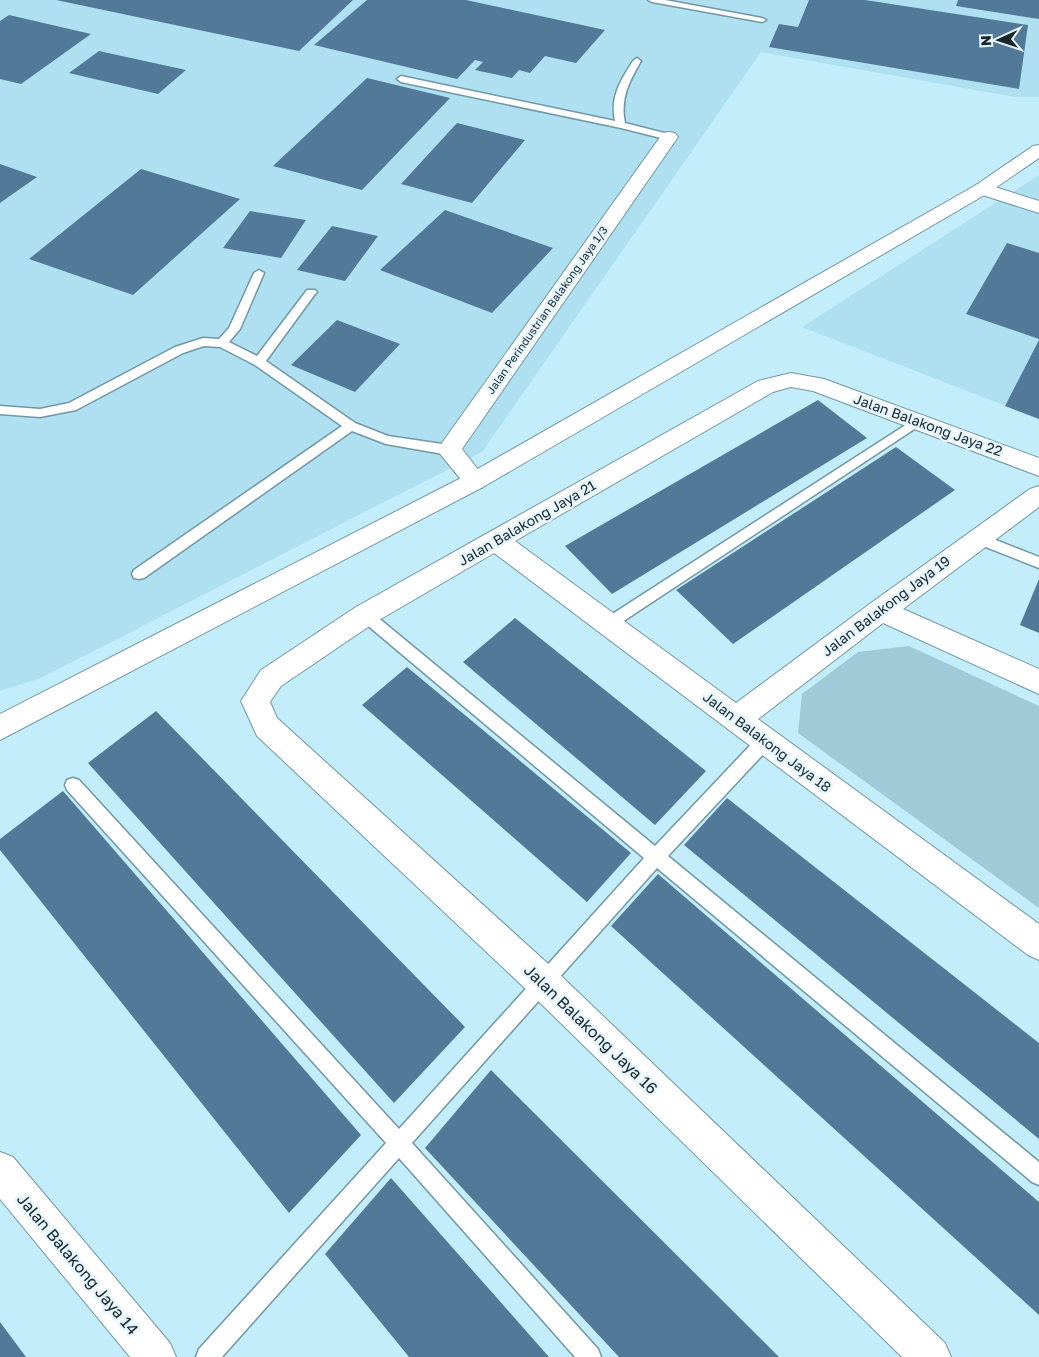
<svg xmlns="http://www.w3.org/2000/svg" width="1039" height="1357" font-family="'Golos Text',sans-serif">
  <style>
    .built { fill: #afe0f1 }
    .green { fill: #a1cad8 }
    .building { fill: #527997 }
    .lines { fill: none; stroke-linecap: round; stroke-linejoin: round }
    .service-casing { stroke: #7097a4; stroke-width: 3 }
    .minor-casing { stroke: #7097a4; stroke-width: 2 }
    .tertiary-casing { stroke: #7097a4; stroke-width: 2 }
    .service { fill: #fff; fill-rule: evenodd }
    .minor { fill: #fff; fill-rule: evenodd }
    .tertiary { fill: #fff; fill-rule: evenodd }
    .labels { text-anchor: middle; stroke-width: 5; stroke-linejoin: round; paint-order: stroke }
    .far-street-label { font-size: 11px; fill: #16262b; stroke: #e5f5fb }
    .street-label { font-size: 14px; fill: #16262b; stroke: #e5f5fb }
    .near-street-label { font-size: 16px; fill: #16262b; stroke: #e5f5fb }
  </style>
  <rect width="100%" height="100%" fill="#c4edfb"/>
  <path class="built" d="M0,0H1039V97H1015L761,52L482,452L41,678L0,691Z
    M1039,175V419L802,327Z"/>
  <path class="green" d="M909,646L1039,706V908L798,733L802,694L858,652Z"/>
  <path class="building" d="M56,0H353L299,51Z
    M367,0H466L605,30L576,63L545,56L530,73L519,70L512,78L475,70L483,62L475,60L457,79L314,45Z
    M809,0H865L1028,25L1019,89L769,47L779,24L798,27Z
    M958,0H1039V19L956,6Z
    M9,15L91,34L21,84L0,79V21Z
    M99,51L186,70L158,94L69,73Z
    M367,78L450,98L362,190L273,166Z
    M457,123L525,140L472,203L401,184Z
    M0,164L37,177L0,203Z
    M141,169L240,199L133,295L29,259Z
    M445,210L553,248L492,313L380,270Z
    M250,211L306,220L281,258L223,248Z
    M332,226L378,236L345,281L297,270Z
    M1007,243L1039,253V339L966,314Z
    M337,320L400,344L355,392L291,365Z
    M1039,340V419L1005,406Z
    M818,400L867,438L612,594L565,546Z
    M896,447L955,490L733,644L676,590Z
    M1039,579V633L1020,625Z
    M515,618L706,771L655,825L463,662Z
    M407,667L631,853L587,902L362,705Z
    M156,711L465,1027L394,1103L88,763Z
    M63,791L361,1135L289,1213L0,850V839Z
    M727,798L1039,1043V1139L684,845Z
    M658,874L1039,1202V1315L611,926Z
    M491,1070L779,1357H619L425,1148Z
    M391,1178L549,1357H409L325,1254Z
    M0,1322L26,1357H0Z"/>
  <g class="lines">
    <defs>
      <path id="service" d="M648,0H665L762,18L766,20L762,22L652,2Z
        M637,58L641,61C629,82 620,98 625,123L672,135V139L669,140L621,128L401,82L397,79L401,76L615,121C610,97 620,81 633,61Z
        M259,270L264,273L240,329L229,342L257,356L307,290H315L317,292L315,294L266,361L355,423L388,436L449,445L453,447L455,450L453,453L449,455L386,444L352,431L144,578L139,579L134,578L132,574L134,570L342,426L255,365L220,347L204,346L183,353L76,410L40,417L0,414V406L40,409L69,403L175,347L203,338L219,339L229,328L254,273Z
        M918,417L924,421L922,424L613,628L608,630L603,628L601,624L603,620Z
        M978,533L1039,557V568L973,542L971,538L973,534Z
        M365,609L370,611L655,846L759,736L765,734L771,736L773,741L771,746L668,856L1039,1162V1185L1032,1182L657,868L412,1143L598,1349L601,1357H575L399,1158L222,1357H196L199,1349L386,1143L67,790L65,785L67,780L73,778L79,780L399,1129L644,858L360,619L358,615L360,611Z"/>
      <path id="minor" d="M669,132L675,133L678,137L462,449L487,481L483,487L475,490L467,487L437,450L663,133Z
        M982,183L1039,201V213L976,193L973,189L976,185Z
        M791,373L824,379L1039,458V476L813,391L791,387L773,392L515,541L736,703L871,603L1030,489L1039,486V507L903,609L1039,669V694L883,623L758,719L1039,924V960L1028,955L494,553L374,623L281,686L270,702L277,718L555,970L945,1343L951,1357H902L531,994L257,736L241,701L261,670L356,607L758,381Z
        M0,1152L13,1157L170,1343L176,1357H130L0,1199Z"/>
      <path id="tertiary" d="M1039,145V158L988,193L483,487L0,740V714L467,475L976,185L1033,146Z"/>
    </defs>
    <use href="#service" class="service-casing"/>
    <use href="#minor" class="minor-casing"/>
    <use href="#tertiary" class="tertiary-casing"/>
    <use href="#service" class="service"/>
    <use href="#minor" class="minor"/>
    <use href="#tertiary" class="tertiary"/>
  </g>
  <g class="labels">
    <g class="far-street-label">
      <text transform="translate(547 310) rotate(-55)" y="4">Jalan Perindustrian Balakong Jaya 1/3</text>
    </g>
    <g class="street-label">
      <text transform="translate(928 425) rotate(20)" y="5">Jalan Balakong Jaya 22</text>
      <text transform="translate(527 523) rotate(-30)" y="5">Jalan Balakong Jaya 21</text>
      <text transform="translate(886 606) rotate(-37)" y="5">Jalan Balakong Jaya 19</text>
      <text transform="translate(767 742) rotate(37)" y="5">Jalan Balakong Jaya 18</text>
    </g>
    <g class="near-street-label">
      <text transform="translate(591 1029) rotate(44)" y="6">Jalan Balakong Jaya 16</text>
      <text transform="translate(78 1264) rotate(50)" y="6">Jalan Balakong Jaya 14</text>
    </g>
  </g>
  <g transform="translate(999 40) rotate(267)" stroke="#e5f5fb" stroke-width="4" paint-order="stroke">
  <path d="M0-4L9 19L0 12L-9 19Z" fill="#16262b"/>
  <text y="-8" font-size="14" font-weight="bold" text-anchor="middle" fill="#16262b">N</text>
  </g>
</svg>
